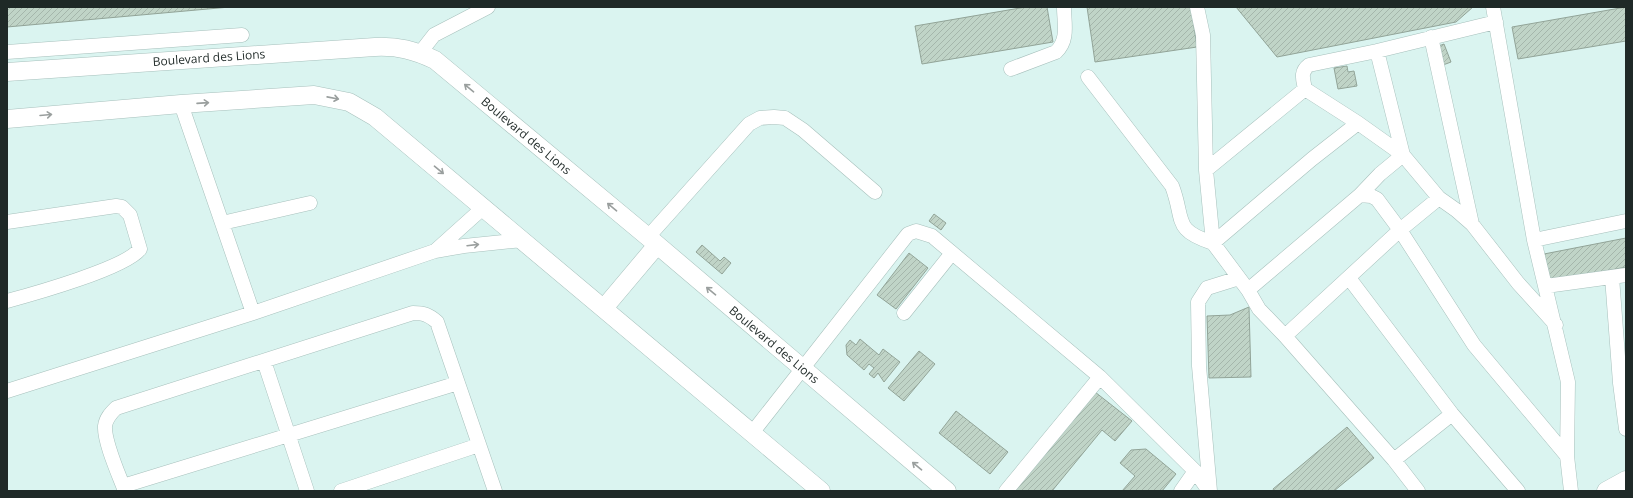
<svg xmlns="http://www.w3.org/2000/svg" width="1633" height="498" font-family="'Open Sans',sans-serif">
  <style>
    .building { fill: url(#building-hatch); stroke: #92a498 }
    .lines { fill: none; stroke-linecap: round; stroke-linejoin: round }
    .minor-casing { stroke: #a7c0bc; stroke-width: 15 }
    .major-casing { stroke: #a7c0bc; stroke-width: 19 }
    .minor { stroke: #fff; stroke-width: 14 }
    .major { stroke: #fff; stroke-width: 18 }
    .oneway { stroke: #9a9f9e }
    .labels { text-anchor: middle; stroke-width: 4; stroke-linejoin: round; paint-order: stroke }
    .street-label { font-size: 12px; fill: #1f2927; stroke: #fff }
  </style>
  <defs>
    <pattern id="building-hatch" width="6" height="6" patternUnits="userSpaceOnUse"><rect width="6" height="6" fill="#c0d4c7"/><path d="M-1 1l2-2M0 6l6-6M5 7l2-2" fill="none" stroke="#a5b6ab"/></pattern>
  </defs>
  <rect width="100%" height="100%" fill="#daf4f0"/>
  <path class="building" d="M7,7H230L7,27Z
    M1026,7H1047L1053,42L922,64L915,26Z
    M1087,7H1191L1197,47L1095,62Z
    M1236,7H1473L1456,22L1277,57Z
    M1626,7V41L1518,59L1512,27Z
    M1444,44L1451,62L1443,65L1436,47Z
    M1347,66L1348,72L1354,71L1357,86L1338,89L1334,68Z
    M934,214L946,223L941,230L929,221Z
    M1626,238V267L1550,282L1544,254Z
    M702,245L720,261L724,257L731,263L722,274L696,252Z
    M909,253L928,268L896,309L877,295Z
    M1249,307L1251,377L1209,378L1207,316L1230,315Z
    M860,339L879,355L883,349L900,362L884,382L878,373L874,378L869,374L874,368L869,364L864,370L847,355L846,345L850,340L856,345Z
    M919,351L935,364L904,401L888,388Z
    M1095,392L1132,421L1115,441L1102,430L1052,491H1013Z
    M956,411L1008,452L990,474L939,433Z
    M1347,427L1374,458L1334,491H1274L1273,489Z
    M1146,449L1176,474L1162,491H1122L1135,476L1120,463L1131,450Z"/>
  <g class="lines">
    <defs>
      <path id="minor" d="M1197,7L1203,35L1206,170L1213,243L1248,290L1259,309L1285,336L1394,460L1418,491
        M1493,7L1534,240L1568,382L1567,456L1571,491
        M1496,22L1377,51L1309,65C1300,72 1303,79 1305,89L1358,123L1403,155L1439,198L1456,210L1472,224L1518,283L1556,325
        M1431,37L1472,224
        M7,52L242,35
        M420,53L434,35L488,7
        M1011,69L1056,52C1069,40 1064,23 1064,7
        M1088,77L1172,186C1185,220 1172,230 1213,243L1312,159L1358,123
        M181,104L253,313
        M1206,170L1305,89
        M1360,195L1380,174L1403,155L1377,51
        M7,222L116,206L122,207L130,215L140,249C126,268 33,294 7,301
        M222,223L310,203
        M648,237L749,124L760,118L774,117L785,118L803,130L875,192
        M1534,240L1626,221
        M435,251L484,207
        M1612,277L1620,383L1626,429
        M1349,278L1452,414L1518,491
        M1546,286L1626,275
        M1248,290L1360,195L1371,196L1377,199L1400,230L1474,345L1567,456
        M904,313L952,253
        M1285,336L1400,230L1439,198
        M264,361L307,491
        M7,391L253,313L435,251L464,246L523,240
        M752,433L908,234L916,231L932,236L1100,377L1195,471L1209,491
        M1394,460L1452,414
        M123,486L458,383
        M125,491C119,475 104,442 105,426C106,418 111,413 116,408L413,313C424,313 429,315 437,322L495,491
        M341,491L479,445
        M1006,491L1100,377
        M1181,491L1195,471
        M1210,491L1199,366L1198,302L1207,288L1239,278"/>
      <path id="major" d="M7,72L375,47C398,46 414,50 435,60L648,237L947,491
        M7,119L181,104L314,95L349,102L375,117L821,491
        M604,308L657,245
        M1606,491L1626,480"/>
    </defs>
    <use href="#minor" class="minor-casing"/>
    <use href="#major" class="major-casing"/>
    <use href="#minor" class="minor"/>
    <use href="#major" class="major"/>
  </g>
  <defs><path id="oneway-shaft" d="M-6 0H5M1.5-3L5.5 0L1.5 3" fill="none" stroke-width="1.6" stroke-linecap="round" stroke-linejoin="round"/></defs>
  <g class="oneway">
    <use href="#oneway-shaft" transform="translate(469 88) rotate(-140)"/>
    <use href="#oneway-shaft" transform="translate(333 98) rotate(11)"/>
    <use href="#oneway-shaft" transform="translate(203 103) rotate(-4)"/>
    <use href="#oneway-shaft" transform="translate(46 115) rotate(-5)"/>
    <use href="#oneway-shaft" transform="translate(439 170) rotate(40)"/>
    <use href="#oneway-shaft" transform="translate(612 207) rotate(-140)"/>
    <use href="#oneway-shaft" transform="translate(473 245) rotate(-7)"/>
    <use href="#oneway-shaft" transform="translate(711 291) rotate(-140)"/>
    <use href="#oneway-shaft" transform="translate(917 466) rotate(-140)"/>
  </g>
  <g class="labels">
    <g class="street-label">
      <text transform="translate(209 58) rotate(-4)" y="4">Boulevard des Lions</text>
      <text transform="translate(526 136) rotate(40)" y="4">Boulevard des Lions</text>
      <text transform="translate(774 345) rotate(40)" y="4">Boulevard des Lions</text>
    </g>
  </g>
  <rect width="1633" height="498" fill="none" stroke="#1f2927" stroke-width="16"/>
</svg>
